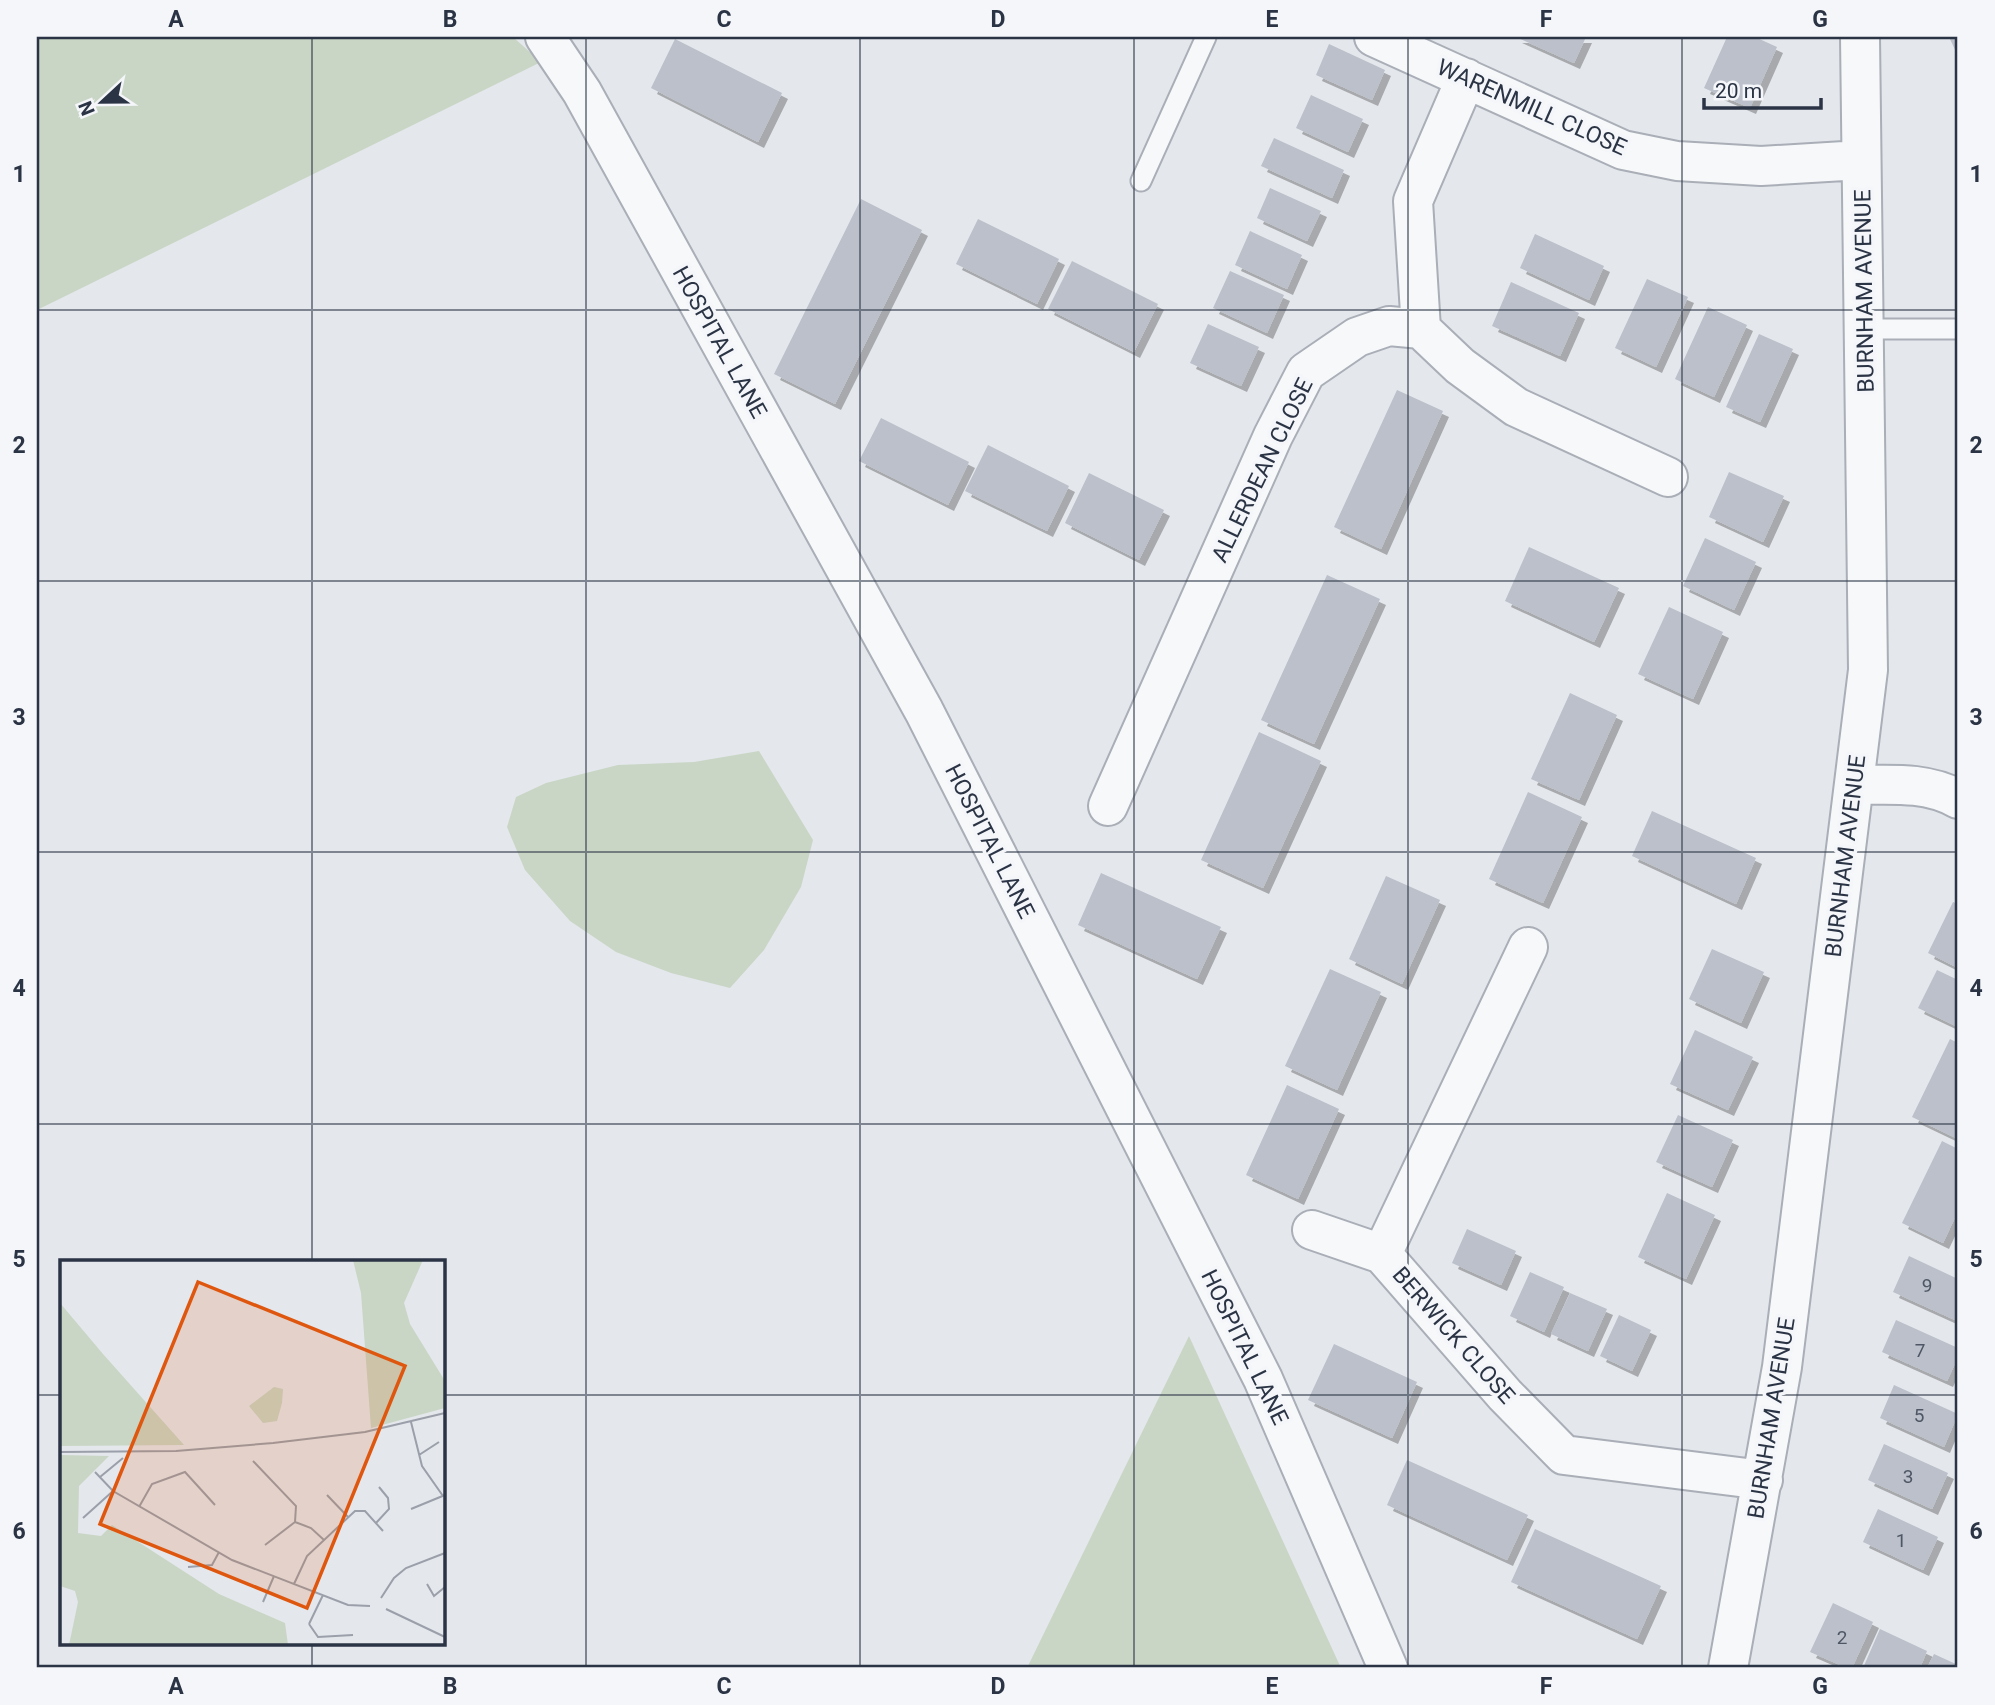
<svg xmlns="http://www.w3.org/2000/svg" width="1995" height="1705" font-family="Roboto,sans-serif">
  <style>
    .green { fill: #c9d6c5 }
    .building { fill: #bbc0ca; filter: url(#shadow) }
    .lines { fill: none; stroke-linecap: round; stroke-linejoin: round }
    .service-casing { stroke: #a9aeb7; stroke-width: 23 }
    .minor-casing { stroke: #a9aeb7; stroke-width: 42 }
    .service { stroke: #f7f8fa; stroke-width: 19 }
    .minor { stroke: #f7f8fa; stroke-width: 38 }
    .grid { fill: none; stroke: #2b3445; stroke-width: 2; stroke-opacity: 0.55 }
    .labels { text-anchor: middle; stroke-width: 7; stroke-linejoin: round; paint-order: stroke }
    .number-label { font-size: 19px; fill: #4f5766 }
    .street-label { font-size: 23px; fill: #2b3445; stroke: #f4f6f9 }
    .inset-road { fill: none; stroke: #9a9fa9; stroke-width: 2 }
    .view { fill: #df570f; fill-opacity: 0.15; stroke: #df570f; stroke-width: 3.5 }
    .inset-edge { fill: none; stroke: #2b3445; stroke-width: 3.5 }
    .neatline { fill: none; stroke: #2b3445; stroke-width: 2.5 }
    .grid-label { font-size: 23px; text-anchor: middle; font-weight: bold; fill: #2b3445 }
  </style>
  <defs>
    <filter id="shadow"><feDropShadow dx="6" dy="6" stdDeviation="0" flood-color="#0004"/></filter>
  </defs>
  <rect width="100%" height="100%" fill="#e4e7ec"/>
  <path class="green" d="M37,37H513L541,62L37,310Z
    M759,751L813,840L801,887L764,950L730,988L671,973L616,952L570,921L525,870L507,827L516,797L546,783L618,765L694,762Z
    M1189,1336L1341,1668H1027Z"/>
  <path class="building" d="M1516,37H1586L1574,63Z
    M1727,37H1755L1777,47L1750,108L1704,88Z
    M1949,37H1958V56Z
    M675,39L782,93L758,142L651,88Z
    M1329,44L1385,70L1372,100L1316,75Z
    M1311,95L1363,119L1348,152L1296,128Z
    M1274,138L1344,170L1332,198L1261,166Z
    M1270,188L1321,211L1307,241L1257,218Z
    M861,199L922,230L835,404L774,374Z
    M978,219L1059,259L1037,304L956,264Z
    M1250,231L1302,255L1287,289L1235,265Z
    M1535,234L1604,266L1589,300L1520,268Z
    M1072,261L1158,304L1134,352L1048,309Z
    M1230,271L1284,295L1267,333L1213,308Z
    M1647,279L1688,297L1656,367L1615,348Z
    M1511,282L1579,313L1560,356L1492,326Z
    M1708,307L1747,325L1714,397L1675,379Z
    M1208,324L1259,347L1241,386L1190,363Z
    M1759,334L1793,349L1760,422L1726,407Z
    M1397,390L1443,411L1381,549L1334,527Z
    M881,418L969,462L948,505L859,461Z
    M988,445L1069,486L1047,531L965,491Z
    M1729,472L1784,496L1763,542L1709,517Z
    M1089,473L1164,510L1139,560L1065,523Z
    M1705,538L1756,562L1734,610L1683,586Z
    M1529,547L1619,588L1594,642L1505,601Z
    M1327,575L1380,599L1314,744L1261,720Z
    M1669,607L1723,632L1693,699L1638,674Z
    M1570,693L1617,715L1579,800L1531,779Z
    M1259,732L1321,761L1263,888L1201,860Z
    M1528,792L1582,817L1543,903L1489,879Z
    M1652,811L1756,858L1736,904L1632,856Z
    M1101,873L1221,927L1197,979L1078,925Z
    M1386,876L1440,900L1402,984L1349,959Z
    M1953,902L1958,904V968L1928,953Z
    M1712,949L1764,972L1741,1023L1689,999Z
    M1330,969L1381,992L1337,1090L1285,1066Z
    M1937,970L1958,980V1027L1918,1008Z
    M1695,1030L1753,1057L1728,1110L1670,1084Z
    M1950,1039L1958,1043V1139L1912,1117Z
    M1287,1085L1339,1109L1298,1199L1246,1175Z
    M1678,1115L1733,1140L1712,1187L1656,1162Z
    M1942,1141L1958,1149V1211L1943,1243L1902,1223Z
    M1667,1193L1715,1215L1686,1279L1638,1257Z
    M1467,1229L1516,1251L1501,1285L1452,1263Z
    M1909,1256L1958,1279V1313L1955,1320L1893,1292Z
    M1530,1272L1564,1287L1544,1332L1510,1316Z
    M1570,1293L1607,1309L1588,1351L1551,1334Z
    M1619,1315L1651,1330L1632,1371L1600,1356Z
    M1896,1320L1958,1348V1357L1947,1381L1882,1352Z
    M1334,1344L1417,1382L1392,1438L1308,1400Z
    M1894,1385L1958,1414L1944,1447L1880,1418Z
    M1884,1444L1948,1473L1932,1509L1868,1480Z
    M1407,1460L1528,1515L1507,1560L1387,1505Z
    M1878,1509L1938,1537L1923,1570L1863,1542Z
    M1535,1529L1661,1586L1637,1639L1511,1582Z
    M1833,1603L1873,1622L1852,1668H1847L1810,1652Z
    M1880,1629L1927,1651L1920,1668H1863Z
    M1934,1654L1958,1665V1668H1927Z"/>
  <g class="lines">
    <defs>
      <path id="service" d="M1141,181L1206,37
        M1865,329H1958"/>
      <path id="minor" d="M545,37L582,92L924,711L1263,1379L1388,1668
        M1374,37L1623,150L1677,161L1761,166L1861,160
        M1421,329L1460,366L1516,407L1668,477
        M1854,785C1889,785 1926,781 1958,799
        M1108,806L1273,436L1306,372L1357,337L1389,326L1421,329L1413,201L1466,78
        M1528,947L1382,1254L1505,1395L1564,1455L1763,1480
        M1312,1230L1382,1254
        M1728,1668L1782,1367L1868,670L1860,37"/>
    </defs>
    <use href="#service" class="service-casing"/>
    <use href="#minor" class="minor-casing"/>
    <use href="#service" class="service"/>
    <use href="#minor" class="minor"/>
  </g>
  <path class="grid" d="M312,37V1262M586,37V1668M860,37V1668M1134,37V1668M1408,37V1668M1682,37V1668M37,310H1958M37,581H1958M37,852H1958M37,1124H1958M37,1395H61M443,1395H1958M312,1644V1668"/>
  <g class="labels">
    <g class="number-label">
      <text x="1927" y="1292">9</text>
      <text x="1920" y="1357">7</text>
      <text x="1919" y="1422">5</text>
      <text x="1908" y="1483">3</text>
      <text x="1901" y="1547">1</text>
      <text x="1842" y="1644">2</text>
    </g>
    <g class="street-label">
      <text transform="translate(1532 107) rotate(24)" y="8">WARENMILL CLOSE</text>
      <text transform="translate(1864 291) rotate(-91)" y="8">BURNHAM AVENUE</text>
      <text transform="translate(720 342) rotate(61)" y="8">HOSPITAL LANE</text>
      <text transform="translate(1262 470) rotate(-64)" y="8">ALLERDEAN CLOSE</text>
      <text transform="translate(990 841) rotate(63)" y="8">HOSPITAL LANE</text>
      <text transform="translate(1845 856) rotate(-83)" y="8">BURNHAM AVENUE</text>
      <text transform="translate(1454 1335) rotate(49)" y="8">BERWICK CLOSE</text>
      <text transform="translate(1245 1347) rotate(64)" y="8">HOSPITAL LANE</text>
      <text transform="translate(1771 1418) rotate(-81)" y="8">BURNHAM AVENUE</text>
    </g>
  </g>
  <g transform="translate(60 1260)">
    <rect width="385" height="385" fill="#e4e7ec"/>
    <path d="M293,0H363L344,43L350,64L385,121V148L311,168L301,33ZM0,43L43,94L124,185L0,186ZM214,127L223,129L222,143L217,161L203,163L189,146ZM0,195L49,196L19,226L18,273L41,276L52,265L159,334L225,363L228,385H9L18,342L15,331L0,326Z" fill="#c9d6c5"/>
    <path class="inset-road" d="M351,162L362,206L383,236M0,192L116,191L213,183L305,172L385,153M359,195L379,182M193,201L236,246L235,262L251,268L264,280M35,212L53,231L172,300L288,345L310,346M40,217L63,198M267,235L288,257M79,247L92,224L125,212L155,245M351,249L385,235M23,258L53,231M316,263L329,249L328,238L319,227M205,285L235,262M128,307L152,305L159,292M234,324L247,296L295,251H305L323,271M367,324L374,336L385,327M321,338L334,318L346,308L385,293M203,342L214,316M326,349L385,377M249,364L258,377L293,375M249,364L263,335"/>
    <path class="view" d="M138,22L345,106L247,348L40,264Z"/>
    <rect width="385" height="385" class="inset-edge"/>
  </g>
  <rect width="1995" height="1705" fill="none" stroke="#f4f6f9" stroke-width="77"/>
  <g transform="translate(102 102) rotate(248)" stroke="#f4f6f9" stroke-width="5" paint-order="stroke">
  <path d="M0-5L12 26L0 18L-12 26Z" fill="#2b3445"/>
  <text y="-10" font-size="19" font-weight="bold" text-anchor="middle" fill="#2b3445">N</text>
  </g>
  <path d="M1704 98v10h117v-10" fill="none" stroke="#2b3445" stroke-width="3.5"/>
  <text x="1715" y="98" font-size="21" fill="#2b3445" stroke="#f4f6f9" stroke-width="5" paint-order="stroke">20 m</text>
  <rect x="38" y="38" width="1918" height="1628" class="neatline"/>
  <g class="grid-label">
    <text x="176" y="27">A</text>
    <text x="450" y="27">B</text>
    <text x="724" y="27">C</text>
    <text x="998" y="27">D</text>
    <text x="1272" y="27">E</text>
    <text x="1546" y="27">F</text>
    <text x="1820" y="27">G</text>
    <text x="19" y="182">1</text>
    <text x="1976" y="182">1</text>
    <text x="19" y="453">2</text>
    <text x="1976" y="453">2</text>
    <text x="19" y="725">3</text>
    <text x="1976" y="725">3</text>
    <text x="19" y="996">4</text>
    <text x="1976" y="996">4</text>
    <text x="19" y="1267">5</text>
    <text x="1976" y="1267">5</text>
    <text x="19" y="1539">6</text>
    <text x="1976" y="1539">6</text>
    <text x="176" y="1694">A</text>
    <text x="450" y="1694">B</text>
    <text x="724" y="1694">C</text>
    <text x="998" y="1694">D</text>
    <text x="1272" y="1694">E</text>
    <text x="1546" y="1694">F</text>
    <text x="1820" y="1694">G</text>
  </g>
</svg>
